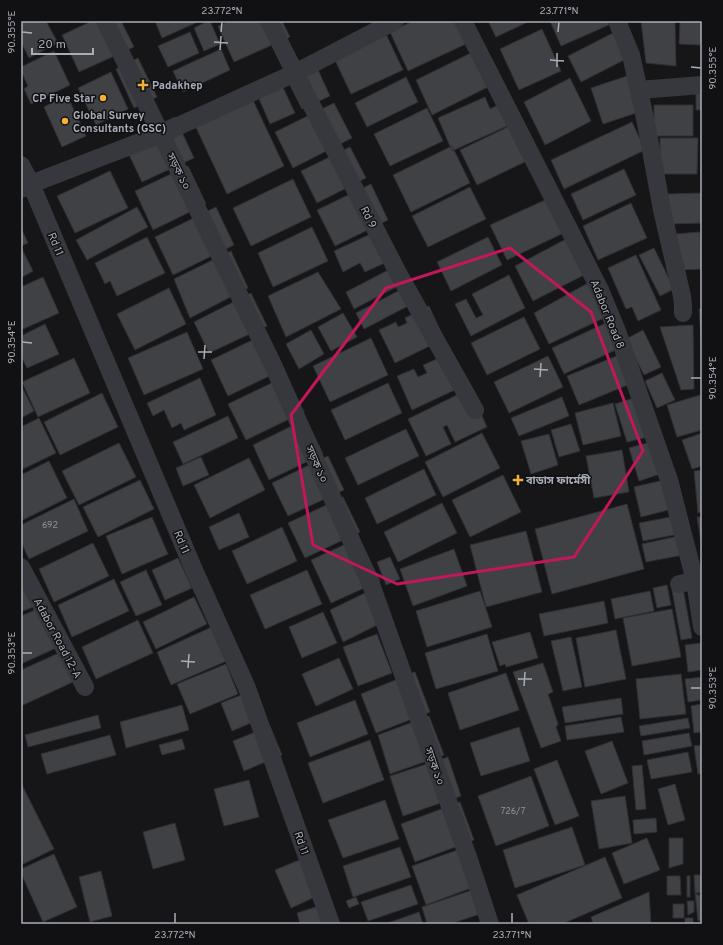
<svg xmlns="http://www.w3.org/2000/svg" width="723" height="945" font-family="Overpass,'Noto Sans Bengali',sans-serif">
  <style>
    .building { fill: #404145; stroke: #303034 }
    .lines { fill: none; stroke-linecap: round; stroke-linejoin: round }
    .street { stroke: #37383d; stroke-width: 18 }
    .marked { fill: none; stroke: #c2185b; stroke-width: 3; stroke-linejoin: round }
    .ticks { fill: none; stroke: #a8adb8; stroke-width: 1.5 }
    .poi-dot { fill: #f2b134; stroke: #111113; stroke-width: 1.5 }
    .labels { text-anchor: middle; stroke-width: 3; stroke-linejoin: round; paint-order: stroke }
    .number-label { font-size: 9px; fill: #8e929b }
    .poi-label { font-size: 11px; font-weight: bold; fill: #a8adb8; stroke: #111113; text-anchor: start }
    .street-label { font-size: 11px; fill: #a8adb8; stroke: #111113 }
    .neatline { fill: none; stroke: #a8adb8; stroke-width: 1.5 }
    .ticks-label { font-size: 10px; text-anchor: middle; fill: #a8adb8 }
  </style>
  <rect width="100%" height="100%" fill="#161618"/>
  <path class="building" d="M21,21H46L58,43L29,58L21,42Z
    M92,21H121L134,47L79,72L62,35Z
    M155,21H200L162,38Z
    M208,21H210L220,44L204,51L194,28Z
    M229,21H282L290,37L234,62L218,26Z
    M413,21H457L468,43L408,71L390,32Z
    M488,21H530L496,37Z
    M550,21H610L611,24L561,46Z
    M641,21H675L676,66L646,63Z
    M680,21H702L701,45L679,44Z
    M542,29L561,71L519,90L500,49Z
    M190,32L199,53L168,67L158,46Z
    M615,32L628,58L581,82L568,56Z
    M386,34L403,70L351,94L334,58Z
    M221,49L230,70L183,92L173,71Z
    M54,51L70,85L31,104L24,89L28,86L21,71V67Z
    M475,51L492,85L432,115L416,80Z
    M138,58L157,97L134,108L116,69Z
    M314,61L330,96L302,109L285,75Z
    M111,72L128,109L96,125L78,88Z
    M630,75L642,111L603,124L591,88Z
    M406,77L418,102L367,127L355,103Z
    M570,78L591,121L545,145L524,102Z
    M280,81L295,113L270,124L256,92Z
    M696,91L702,92V120L701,110H696Z
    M67,95L86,136L62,147L44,107Z
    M251,96L284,166L227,194L194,123Z
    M485,97L490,109L498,105L507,126L452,151L438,118Z
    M334,103L352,138L293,168L275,132Z
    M654,105H693V136H654Z
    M427,108L443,141L390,166L374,134Z
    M175,117L194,158L142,182L123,142Z
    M518,122L535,157L477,185L460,150Z
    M632,122L645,150L564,189L551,160Z
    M660,138H698L697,174H660Z
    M452,146L470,183L411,212L393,175Z
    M350,147L366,178L317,203L301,171Z
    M188,166L206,204L153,230L135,191Z
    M624,169L636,195L583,220L571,194Z
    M110,171L128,208L75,233L57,196Z
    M293,179L311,217L251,246L233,208Z
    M371,184L388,220L335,246L317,210Z
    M470,187L486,219L428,247L412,216Z
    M701,193L702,223L669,224L668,194Z
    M554,196L570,230L507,260L490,225Z
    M631,203L647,238L598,260L583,226Z
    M137,207L148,227L87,260L76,240Z
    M216,207L234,245L173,275L155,237Z
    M312,227L328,261L273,287L258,253Z
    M21,228L28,243L21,246Z
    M375,232L389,261L365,272L360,263L343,272L334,251Z
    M700,232L702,269L678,270L675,234Z
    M147,237L165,273L117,296L110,281L105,284L95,263Z
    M488,237L502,265L451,291L437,262Z
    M570,237L588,273L533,301L515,266Z
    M21,247L33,271L21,278Z
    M654,248L674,289L660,296L639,255Z
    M231,251L248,288L190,318L174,279Z
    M636,255L661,310L638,321L632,307L626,309L608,268Z
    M392,268L400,285L354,309L346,292Z
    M318,272L341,309L286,337L268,296Z
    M509,275L525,308L471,336L455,304L466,299L476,318L483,315L472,294Z
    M43,277L59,313L21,330V287Z
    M588,283L606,317L549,344L534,313Z
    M169,288L186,324L135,350L117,314Z
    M402,289L410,305L364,329L356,313Z
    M251,293L267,326L209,353L194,322Z
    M429,306L444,339L395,363L379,330L396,322L398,327L407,323L405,318Z
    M699,309H702V338H701Z
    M343,313L357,337L331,351L318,327Z
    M524,317L540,349L487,375L471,343Z
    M608,322L620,348L564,374L552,348Z
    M45,324L59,354L27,368L21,356V336Z
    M693,325L694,389L681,390L660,327Z
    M311,330L324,354L299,369L286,344Z
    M643,330L661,367L644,375L626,339Z
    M187,332L203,369L144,395L128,358Z
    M267,333L284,369L228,396L211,360Z
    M371,338L388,375L330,402L313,366Z
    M624,353L635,382L579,405L567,376Z
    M444,356L459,388L412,410L397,376L414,369L418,377L427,373L423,365Z
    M548,356L563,387L509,413L494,382Z
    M74,358L90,393L38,417L22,382Z
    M662,373L675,400L657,408L645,381Z
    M286,376L304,412L246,440L228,404Z
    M200,378L216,415L184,430L181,423L172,428L164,410L153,416L147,403Z
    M388,383L402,413L345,440L331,410Z
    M21,385L34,411L21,418Z
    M102,393L118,427L60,455L44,422Z
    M461,393L473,396L487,427L455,442L447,425L443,427L451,444L426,456L408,419Z
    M700,395L702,402V430L677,437L667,405Z
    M562,397L569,416L519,436L511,418Z
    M637,397L656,435L627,442L615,404Z
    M613,403L621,436L583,445L575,413Z
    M228,416L238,438L183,464L173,442Z
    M39,418L56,453L21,470V427Z
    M306,419L323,454L269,480L253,445Z
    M571,424L580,451L559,457L551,430Z
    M406,429L419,456L358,485L345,458Z
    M482,433L500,468L443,497L425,462Z
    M702,433V466L692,469L682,440Z
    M549,434L558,465L531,474L521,441Z
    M658,440L672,470L639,481L629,448Z
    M119,443L136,477L79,505L62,471Z
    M622,450L629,492L594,498L586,456Z
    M328,456L344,490L288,516L272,483Z
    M201,457L209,475L183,486L176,468Z
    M249,458L265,490L210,518L194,485Z
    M49,461L67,498L21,521V475Z
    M424,469L436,495L377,524L365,498Z
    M702,470V512L698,513L694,471Z
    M503,475L521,512L470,537L452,500Z
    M677,477L684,506L641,517L634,487Z
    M140,480L154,509L98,537L83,507Z
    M343,497L360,532L305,558L288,523Z
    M74,499L88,531L29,559L21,542V525Z
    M442,503L457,533L398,562L384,532Z
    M627,504L644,569L552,594L535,529Z
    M239,513L249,537L219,550L209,527Z
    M676,516L679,534L643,541L639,523Z
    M152,517L168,554L122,574L106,536Z
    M697,517H702V547Z
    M282,527L297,561L247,584L232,551Z
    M526,531L542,592L486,607L470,545Z
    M679,536L683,555L646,562L642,544Z
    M359,538L380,581L331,603L311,560Z
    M93,543L109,576L54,602L39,569Z
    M454,549L467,586L413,606L400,569Z
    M390,557L400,579L386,585L377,562Z
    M178,558L192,588L165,600L152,570Z
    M146,570L162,605L136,616L120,582Z
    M307,570L322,604L265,629L250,595Z
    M114,579L129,611L72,637L58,605Z
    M21,583L33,607L21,612Z
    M667,585L671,605L657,608L653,588Z
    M683,588L692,638L681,640L672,590Z
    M480,591L492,627L427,647L416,611Z
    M650,591L654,611L615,619L611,599Z
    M365,593L377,625L343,642L330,610Z
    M194,597L207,624L156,649L143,622Z
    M604,601L608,623L544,636L539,614Z
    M672,609L681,657L632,666L623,618Z
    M35,610L56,648L21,664V616Z
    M323,612L337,643L302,658L289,627Z
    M138,620L153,653L96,679L82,647Z
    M214,626L229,660L171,685L157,652Z
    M616,630L626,679L585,687L576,638Z
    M530,632L538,658L506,667L505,664L500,666L492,642Z
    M377,634L392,673L358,686L343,647Z
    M487,634L498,671L436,689L425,653Z
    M571,637L582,687L563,691L551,641Z
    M701,643L702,670L688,672L685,645Z
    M59,653L73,682L21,706V670Z
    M339,658L353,689L316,706L302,674Z
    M543,663L553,692L548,694L558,724L556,727L561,741L541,748L513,672Z
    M226,664L238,694L190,714L177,684Z
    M415,672L430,712L376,733L361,694Z
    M506,673L519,710L460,730L448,693Z
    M681,674L686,714L640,719L636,679Z
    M702,677V700L688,702L685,679Z
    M254,690L265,717L232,731L221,703Z
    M621,698L623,714L565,723L562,707Z
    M355,700L368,734L310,757L297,723Z
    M701,704L702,714V732L694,733L691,706Z
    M182,705L189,730L126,748L120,722Z
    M98,715L101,728L28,747L25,735Z
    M429,716L444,755L390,774L378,735Z
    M621,717L624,732L567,740L565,726Z
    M688,718L690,728L641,736L639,726Z
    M270,726L282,755L244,771L233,741Z
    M519,727L530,761L481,776L470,743Z
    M689,733L692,746L644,755L642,741Z
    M110,735L116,755L47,774L41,754Z
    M182,739L185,749L162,755L159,745Z
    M370,740L384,780L323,803L308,763Z
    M612,741L628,783L601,794L585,751Z
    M702,745V774H698L694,746Z
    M688,752L692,772L651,779L647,760Z
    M448,757L461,796L403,816L390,776Z
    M557,760L579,816L555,825L534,769Z
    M642,765L646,809L636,810L632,766Z
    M531,776L549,826L496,846L478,796Z
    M249,780L259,817L224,826L214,789Z
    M21,783L54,849L21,865Z
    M675,784L685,820L668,825L658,789Z
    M625,796L632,843L599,849L591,801Z
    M385,800L399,839L343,858L328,820Z
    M460,802L474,840L415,862L401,824Z
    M656,818L657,832L634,834L633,820Z
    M175,823L185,860L153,869L143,832Z
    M572,827L585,865L515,888L503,850Z
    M647,838L660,870L624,884L612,853Z
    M669,838H683V864L669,868Z
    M400,847L411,877L353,897L343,866Z
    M466,847L479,885L426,905L412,866Z
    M54,854L77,907L43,922L21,873V869Z
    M309,856L324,893L291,908L275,870Z
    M605,857L622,898L562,924H529L517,895Z
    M101,871L112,916L90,922L79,877Z
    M694,875H702V893H695Z
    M667,876H680L681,895H667Z
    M687,876H690V897H687Z
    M411,885L418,904L368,921L361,902Z
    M481,887L489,911L450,924H427L422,907Z
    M649,892L651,924H593L591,917Z
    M695,893L698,895H702V920L698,921Z
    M356,897L359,904L349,908L346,901Z
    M687,901H694V912L688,915Z
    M328,903L334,924H300L297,913Z
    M673,904H684V918H673Z
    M419,912L423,924H385Z
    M685,918H693V924H685Z"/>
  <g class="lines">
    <path class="street" d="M105,21L161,134L273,365L372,587L469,860L490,924
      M269,21L295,73L398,273L475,410
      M463,21L600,290L617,331L669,480L695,581L702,627
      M617,21L631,55L646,123L662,210L682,296L683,305V313
      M639,90L702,85
      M21,165L31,184L194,570L247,688L331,924
      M21,189L31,184L161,134L295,73L395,21
      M21,567L85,687
      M679,584L695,581"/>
  </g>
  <path class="marked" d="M510,248L591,312L643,451L574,557L397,584L313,545L291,415L386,288Z"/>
  <path class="ticks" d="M22,32L32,33M221,32L222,22M558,32L559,22M214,42L228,43M220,50L221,36M550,60L564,61M557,67V53M691,67L701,68M22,342L32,343M198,352H212M204,359L205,345M534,369L548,370M540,377L541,363M691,378H701M22,653H32M181,661L195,662M188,668L189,654M518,679H532M524,686L525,672M691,688H701M175,923V913M512,923V913"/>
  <g class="poi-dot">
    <path d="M141 79h4v4h4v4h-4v4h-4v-4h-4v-4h4z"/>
    <circle cx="103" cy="98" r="4"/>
    <circle cx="65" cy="121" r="4"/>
    <path d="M516 474h4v4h4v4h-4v4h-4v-4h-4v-4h4z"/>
  </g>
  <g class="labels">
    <g class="number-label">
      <text x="50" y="528">692</text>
      <text x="513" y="814">726/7</text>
    </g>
    <g class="poi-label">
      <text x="152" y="89">Padakhep</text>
      <text x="95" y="102" text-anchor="end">CP Five Star</text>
      <text x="73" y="119">Global Survey<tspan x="73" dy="13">Consultants (GSC)</tspan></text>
      <text x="526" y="484">বাডাস ফার্মেসী</text>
    </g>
    <g class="street-label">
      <text transform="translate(179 171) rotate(64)" y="4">সড়ক ১০</text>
      <text transform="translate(369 217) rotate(63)" y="4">Rd 9</text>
      <text transform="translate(56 244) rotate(67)" y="4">Rd 11</text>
      <text transform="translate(608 314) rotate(68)" y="4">Adabor Road 8</text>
      <text transform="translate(317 464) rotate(66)" y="4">সড়ক ১০</text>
      <text transform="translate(182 542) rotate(67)" y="4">Rd 11</text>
      <text transform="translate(58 638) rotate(62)" y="4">Adabor Road 12-A</text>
      <text transform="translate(435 766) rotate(71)" y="4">সড়ক ১০</text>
      <text transform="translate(302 843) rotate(71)" y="4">Rd 11</text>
    </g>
  </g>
  <rect width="723" height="945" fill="none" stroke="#111113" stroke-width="44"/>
  <path d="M32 48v6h61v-6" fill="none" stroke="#a8adb8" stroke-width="2"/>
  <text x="38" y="48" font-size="12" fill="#a8adb8" stroke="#111113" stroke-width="3" paint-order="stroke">20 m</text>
  <rect x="22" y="22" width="679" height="901" class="neatline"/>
  <g class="ticks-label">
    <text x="222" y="14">23.772°N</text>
    <text x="559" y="14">23.771°N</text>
    <text transform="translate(11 32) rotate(-90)" y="4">90.355°E</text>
    <text transform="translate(712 68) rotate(-90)" y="4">90.355°E</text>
    <text transform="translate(11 342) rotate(-90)" y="4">90.354°E</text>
    <text transform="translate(712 378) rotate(-90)" y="4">90.354°E</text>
    <text transform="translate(11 653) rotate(-90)" y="4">90.353°E</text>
    <text transform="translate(712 688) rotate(-90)" y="4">90.353°E</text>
    <text x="175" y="938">23.772°N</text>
    <text x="512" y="938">23.771°N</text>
  </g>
</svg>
